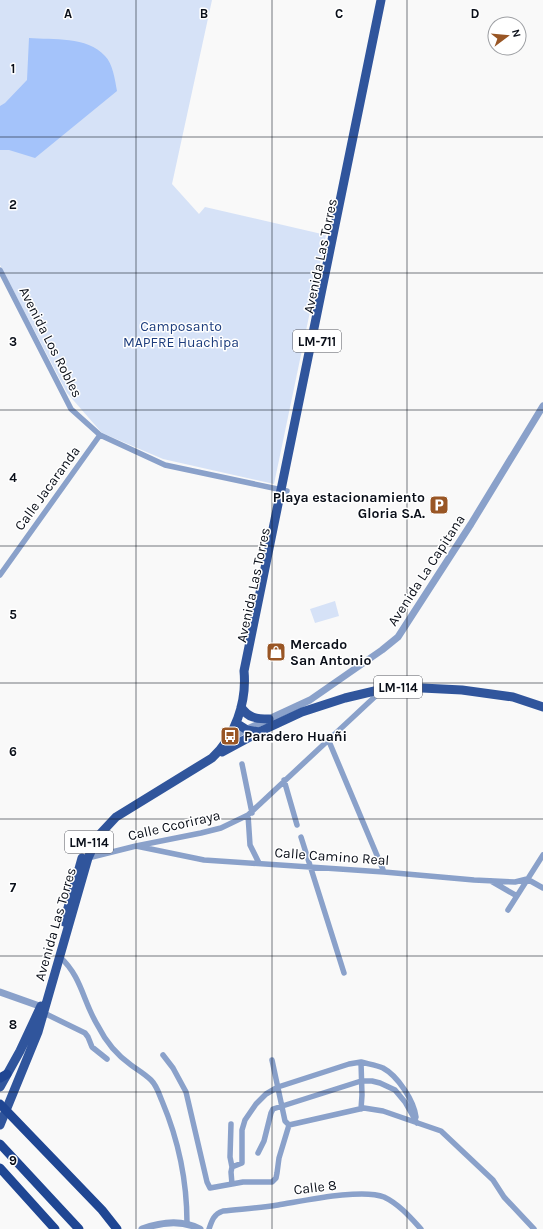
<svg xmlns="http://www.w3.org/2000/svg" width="543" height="1229" font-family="Karla,sans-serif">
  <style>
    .green { fill: #d6e2f7 }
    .forest { fill: #a4c3fa }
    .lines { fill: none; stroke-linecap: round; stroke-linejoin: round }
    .minor { stroke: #8aa1ca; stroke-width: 5.5 }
    .tertiary { stroke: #8aa1ca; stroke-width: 7 }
    .primary { stroke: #30559c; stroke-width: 9 }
    .trunk { stroke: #1f4693; stroke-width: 9 }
    .grid { fill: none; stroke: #0a0f19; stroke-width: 1; stroke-opacity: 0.55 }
    .labels { text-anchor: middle; stroke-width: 3; stroke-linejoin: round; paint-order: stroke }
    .shield { fill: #fff; stroke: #54575e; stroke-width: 1 }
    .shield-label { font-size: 13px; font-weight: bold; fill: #0a0f19 }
    .street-label { font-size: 14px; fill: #0a0f19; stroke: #fff }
    .park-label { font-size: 14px; fill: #1d3d7d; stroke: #fff }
    .poi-label { font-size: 14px; font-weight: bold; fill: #0a0f19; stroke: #fff; text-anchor: start }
    .grid-label { font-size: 13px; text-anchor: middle; font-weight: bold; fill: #0a0f19; stroke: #fff; stroke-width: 3; stroke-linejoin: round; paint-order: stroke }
  </style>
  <rect width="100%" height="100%" fill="#f9f9f9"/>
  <path class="green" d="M0,0H212L172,184L199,214L205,207L326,235L274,484L163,459L102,433L67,393L0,265Z
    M335,601L339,616L315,623L310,609Z"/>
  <path class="forest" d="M29,38C53,40 87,36 105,56C113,64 115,80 117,91L35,158L9,150H0V106L5,103L27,80Z"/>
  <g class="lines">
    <path class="minor" d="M0,270L71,409L100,435L165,465L287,491
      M0,575L100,435
      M328,739L384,872
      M242,764L252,813
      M284,780L297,825
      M248,815L250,845L259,863
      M301,837L344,973
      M136,846L204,860L384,872L474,880L515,882L527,879L543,888
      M88,858L136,846L201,833L221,828L248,815L381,691
      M491,881L517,896
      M508,910L543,855
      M60,957C82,977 83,1002 98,1026C106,1042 117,1055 131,1065C138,1070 145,1074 151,1080C157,1086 159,1094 162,1101C178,1139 187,1182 187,1223
      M44,1013L85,1033L88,1037L92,1047L107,1059
      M163,1055L173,1068L186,1092L207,1182L210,1188L243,1182H272L276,1178L277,1173L279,1158L289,1125L364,1108L383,1111L441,1131L493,1180L504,1197L534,1229
      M272,1060L285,1121L289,1125
      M361,1109L362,1095L361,1062C368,1064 376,1065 383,1068C398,1076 414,1101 416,1117
      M231,1124L230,1157L232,1167L231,1172L232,1184
      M258,1153L264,1141L271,1113L273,1109L361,1081H372L380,1083L395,1090L405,1102L417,1123
      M232,1167L242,1163V1130L245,1120L256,1104L266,1094L278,1087L349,1064L361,1062
      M209,1229C212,1220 214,1214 223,1211C241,1209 260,1208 278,1205C303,1201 362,1188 384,1197C399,1204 411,1218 421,1229"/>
    <path class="tertiary" d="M227,742L241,732L310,700L382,650L398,637L471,524L543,406
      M0,992L45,1008
      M142,1229C161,1222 181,1219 200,1229"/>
    <path class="primary" d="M241,707C248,718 257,719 269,719
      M236,723L247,730L259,732
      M222,752L259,732L302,712L345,698L383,689L402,687L462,690L513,697L543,707
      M64,922L82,858
      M0,1087L20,1051L41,1006
      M0,1125L38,1032L88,858L94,845L101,833L116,817L212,758C235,737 247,702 244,671L381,0"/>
    <path class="trunk" d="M0,1078L7,1074
      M0,1104L102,1210L117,1229
      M0,1144L79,1229
      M0,1168L55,1229"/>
  </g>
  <path class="grid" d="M136,0V1229M272,0V1229M407,0V1229M0,137H543M0,273H543M0,410H543M0,546H543M0,683H543M0,819H543M0,956H543M0,1092H543"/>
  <defs>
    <symbol id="parking-square" viewBox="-11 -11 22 22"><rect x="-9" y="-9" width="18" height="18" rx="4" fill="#995625" stroke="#fff"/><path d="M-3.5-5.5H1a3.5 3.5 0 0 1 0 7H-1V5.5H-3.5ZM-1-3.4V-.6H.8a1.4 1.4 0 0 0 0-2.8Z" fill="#fff"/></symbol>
    <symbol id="shop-square" viewBox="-11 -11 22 22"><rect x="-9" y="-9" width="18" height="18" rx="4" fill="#995625" stroke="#fff"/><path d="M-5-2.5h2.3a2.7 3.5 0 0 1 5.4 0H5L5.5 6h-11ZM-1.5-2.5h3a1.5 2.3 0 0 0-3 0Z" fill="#fff"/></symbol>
    <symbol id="bus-square" viewBox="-11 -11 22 22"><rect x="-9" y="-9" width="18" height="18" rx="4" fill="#995625" stroke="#fff"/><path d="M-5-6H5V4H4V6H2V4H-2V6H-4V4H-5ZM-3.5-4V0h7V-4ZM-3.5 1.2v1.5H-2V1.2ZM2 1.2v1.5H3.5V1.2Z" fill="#fff"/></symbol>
  </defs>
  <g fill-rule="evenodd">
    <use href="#parking-square" x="428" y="494" width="22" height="22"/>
    <use href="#shop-square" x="265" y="641" width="22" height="22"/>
    <use href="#bus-square" x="219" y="725" width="22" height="22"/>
  </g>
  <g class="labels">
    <g class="shield">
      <rect x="293" y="330" width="48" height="22" rx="3"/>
      <rect x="374" y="676" width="48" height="22" rx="3"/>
      <rect x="65" y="831" width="48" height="22" rx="3"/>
    </g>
    <g class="shield-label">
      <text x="317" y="346">LM-711</text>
      <text x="398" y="692">LM-114</text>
      <text x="89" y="847">LM-114</text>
    </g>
    <g class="street-label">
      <text transform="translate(320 256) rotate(-78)" y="5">Avenida Las Torres</text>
      <text transform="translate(51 342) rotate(63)" y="5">Avenida Los Robles</text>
      <text transform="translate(47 488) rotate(-54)" y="5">Calle Jacaranda</text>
      <text transform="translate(426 570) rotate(-57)" y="5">Avenida La Capitana</text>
      <text transform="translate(253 585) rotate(-78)" y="5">Avenida Las Torres</text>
      <text transform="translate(174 825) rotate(-13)" y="5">Calle Ccoriraya</text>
      <text transform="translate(332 856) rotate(4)" y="5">Calle Camino Real</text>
      <text transform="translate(55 924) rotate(-74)" y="5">Avenida Las Torres</text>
      <text transform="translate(315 1187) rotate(-7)" y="5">Calle 8</text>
    </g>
    <g class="park-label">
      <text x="181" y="331">Camposanto<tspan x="181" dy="16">MAPFRE Huachipa</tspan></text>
    </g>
    <g class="poi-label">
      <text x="425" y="502" text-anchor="end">Playa estacionamiento<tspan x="425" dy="16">Gloria S.A.</tspan></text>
      <text x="290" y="649">Mercado<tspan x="290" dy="16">San Antonio</tspan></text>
      <text x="244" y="741">Paradero Huañi</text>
    </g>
  </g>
  <g class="grid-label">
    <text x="68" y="18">A</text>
    <text x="204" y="18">B</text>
    <text x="339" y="18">C</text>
    <text x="475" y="18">D</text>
    <text x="13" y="73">1</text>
    <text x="13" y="209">2</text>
    <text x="13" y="346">3</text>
    <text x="13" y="482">4</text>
    <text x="13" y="619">5</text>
    <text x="13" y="756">6</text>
    <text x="13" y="892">7</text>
    <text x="13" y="1029">8</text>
    <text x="13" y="1165">9</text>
  </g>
  <g transform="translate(507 36) rotate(74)"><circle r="19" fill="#ffffff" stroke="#9d9fa3"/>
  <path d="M0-3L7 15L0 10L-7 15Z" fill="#995625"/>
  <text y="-6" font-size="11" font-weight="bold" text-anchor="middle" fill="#0a0f19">N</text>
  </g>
</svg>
